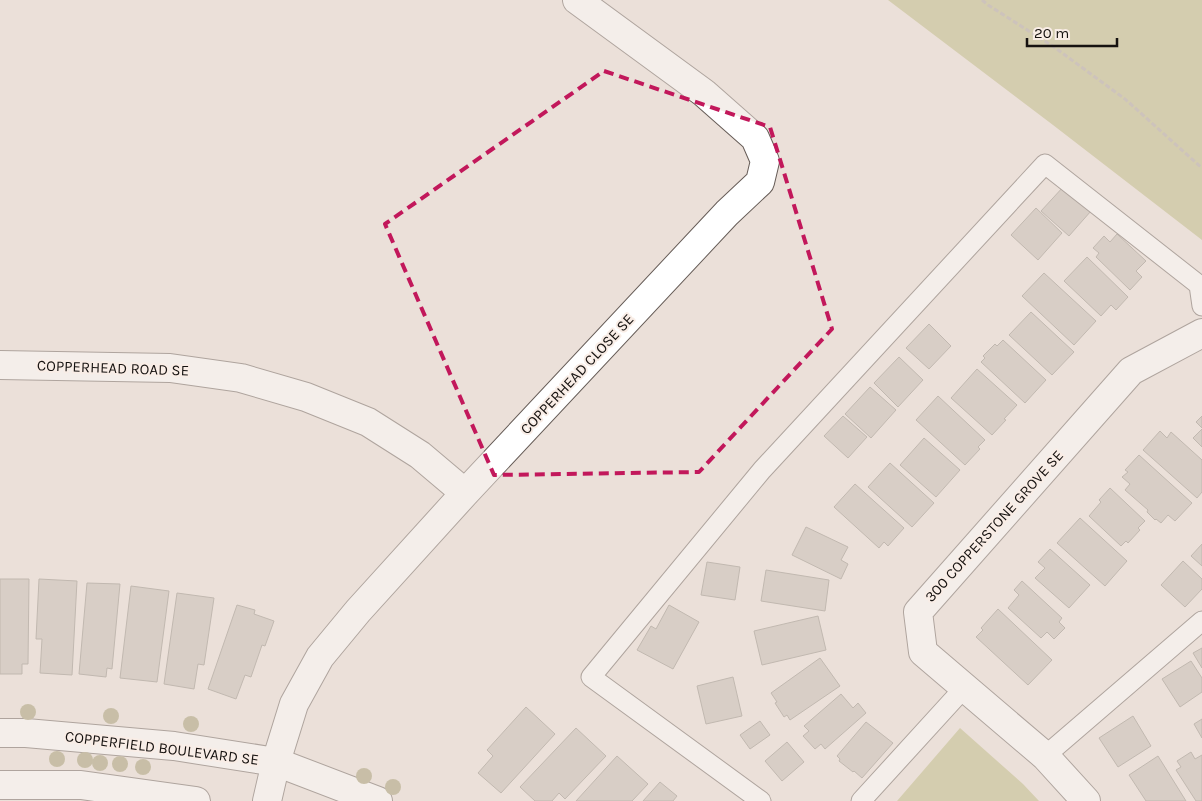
<svg xmlns="http://www.w3.org/2000/svg" width="1202" height="801" font-family="Karla,sans-serif">
  <style>
    .green { fill: #b9b57c }
    .building { fill: #c0b9af; stroke: #8f887f }
    .lines { fill: none; stroke-linecap: round; stroke-linejoin: round }
    .service-casing { stroke: #665c57; stroke-width: 21 }
    .minor-casing { stroke: #665c57; stroke-width: 30 }
    .tertiary-casing { stroke: #665c57; stroke-width: 30 }
    .path { stroke: #a89f99; stroke-width: 3; stroke-dasharray: 5 2.5; stroke-linecap: butt }
    .service { stroke: #fff; stroke-width: 19 }
    .minor { stroke: #fff; stroke-width: 28 }
    .tertiary { stroke: #fff; stroke-width: 28 }
    .tree { fill: #9e966b }
    .marked { fill: none; stroke: #c2185b; stroke-width: 4; stroke-dasharray: 10 6; stroke-linejoin: round }
    .labels { text-anchor: middle; stroke-width: 4; stroke-linejoin: round; paint-order: stroke }
    .street-label { font-size: 15px; fill: #161210; stroke: #f9ede6 }
  </style>
  <rect width="100%" height="100%" fill="#ebe0d9"/>
  <path class="green" d="M888,0H1202V240L1053,125Z
    M960,728L1023,784L1039,801H897Z"/>
  <path class="building" d="M1064,186L1091,211L1069,236L1041,211Z
    M1036,208L1062,233L1038,260L1011,235Z
    M1117,234L1146,261L1136,271L1142,277L1130,290L1096,257L1099,253L1093,248L1104,236L1110,242Z
    M1087,257L1128,297L1116,310L1111,305L1101,316L1064,281Z
    M1044,273L1096,321L1074,345L1022,296Z
    M1031,312L1074,352L1052,375L1009,335Z
    M929,324L951,346L929,369L906,348Z
    M1003,340L1046,380L1025,403L981,362L985,358L983,356L995,344L997,346Z
    M899,357L923,380L898,407L874,383Z
    M977,369L1017,405L1004,419L1006,420L992,435L951,398Z
    M870,387L896,410L871,438L845,414Z
    M938,396L985,440L978,447L980,449L965,465L916,420Z
    M843,416L867,437L848,458L824,436Z
    M1202,416V428L1196,422Z
    M1202,429V447L1193,438Z
    M1160,431L1167,438L1171,432L1202,460V492L1197,498L1143,450Z
    M924,438L960,470L936,497L900,465Z
    M1139,455L1192,503L1175,521L1168,515L1161,523L1156,519L1155,520L1147,512L1148,510L1125,490L1130,484L1122,477L1128,472L1125,470Z
    M890,463L934,503L912,527L868,487Z
    M855,484L904,528L888,546L884,542L879,548L834,507Z
    M1110,488L1145,521L1138,528L1140,530L1128,543L1126,541L1121,546L1089,516L1101,502L1099,500Z
    M1080,518L1127,561L1105,586L1057,543Z
    M806,527L848,547L841,560L848,564L841,579L792,555Z
    M1202,544V566L1191,556Z
    M1050,549L1090,585L1069,608L1035,578L1045,568L1038,562Z
    M1183,561L1202,579V589L1185,607L1161,585Z
    M707,562L740,567L735,600L701,595Z
    M766,570L829,580L825,611L761,601Z
    M0,579H29L28,664H22V674H0Z
    M39,579L77,581L72,675L40,673L42,639H36Z
    M1022,581L1062,618L1059,622L1065,628L1054,639L1047,632L1041,638L1008,608L1019,595L1014,590Z
    M87,583L120,584L112,669L107,668L106,677L79,674Z
    M131,586L169,591L157,682L120,678Z
    M177,593L214,598L204,665L198,664L194,689L164,684Z
    M237,605L255,610L254,614L274,621L265,646L262,645L251,677L245,675L236,699L208,689Z
    M669,605L699,622L673,669L637,650L651,626L656,629Z
    M998,609L1052,660L1028,685L976,637L983,630L981,628Z
    M818,616L826,650L762,665L754,631Z
    M1202,648V668L1193,653Z
    M820,658L840,686L790,720L787,715L784,717L775,703L777,702L771,693Z
    M1191,661L1202,678V692L1180,707L1162,679Z
    M733,677L742,716L706,724L697,686Z
    M841,694L853,708L858,703L866,713L825,749L821,744L815,749L803,736L809,731L804,726Z
    M526,707L555,734L501,793L478,773L493,756L487,750Z
    M1133,716L1151,746L1118,767L1099,738Z
    M1202,719V738L1194,724Z
    M760,721L770,735L750,749L740,735Z
    M866,722L893,743L862,778L854,771L853,772L839,761L840,759L837,756Z
    M576,728L606,756L565,799L559,793L552,801H535L520,787Z
    M787,742L804,762L782,781L765,761Z
    M1191,752L1195,759L1202,755V801H1196L1176,770L1181,767L1177,761Z
    M617,756L648,784L632,801H576Z
    M1158,756L1186,801H1146L1129,775Z
    M660,782L677,796L673,801H643Z"/>
  <g class="lines">
    <defs>
      <path id="service" d="M1045,756L1202,621
        M761,801L591,677L762,470L1045,164L1199,285L1202,306
        M861,801L964,688"/>
      <path id="minor" d="M0,365L170,368L241,378L306,397L368,422L420,455L465,493
        M267,801L276,762L294,704L320,657L358,611L465,493L727,213L760,182L765,161L755,138L704,93L577,0
        M1086,801L1045,756L923,652L918,612L1131,371L1202,333"/>
      <path id="tertiary" d="M0,733H26L174,746L276,762L378,801
        M0,785H81L196,801"/>
    </defs>
    <use href="#service" class="service-casing"/>
    <use href="#minor" class="minor-casing"/>
    <use href="#tertiary" class="tertiary-casing"/>
    <path class="path" d="M982,0L988,5L1054,47L1125,99L1202,168"/>
    <use href="#service" class="service"/>
    <use href="#minor" class="minor"/>
    <use href="#tertiary" class="tertiary"/>
  </g>
  <g class="tree">
    <circle cx="28" cy="712" r="8"/>
    <circle cx="111" cy="716" r="8"/>
    <circle cx="191" cy="724" r="8"/>
    <circle cx="57" cy="759" r="8"/>
    <circle cx="85" cy="760" r="8"/>
    <circle cx="100" cy="763" r="8"/>
    <circle cx="120" cy="764" r="8"/>
    <circle cx="143" cy="767" r="8"/>
    <circle cx="364" cy="776" r="8"/>
    <circle cx="393" cy="787" r="8"/>
  </g>
  <path d="M0 0H1202V801H0ZM604,71L770,127L832,329L699,472L494,475L385,224Z" fill="#ebe0d9" fill-opacity=".55" fill-rule="evenodd"/>
  <path class="marked" d="M604,71L770,127L832,329L699,472L494,475L385,224Z"/>
  <g class="labels">
    <g class="street-label">
      <text transform="translate(113 368) rotate(2)" y="5">COPPERHEAD ROAD SE</text>
      <text transform="translate(577 374) rotate(-47)" y="5">COPPERHEAD CLOSE SE</text>
      <text transform="translate(994 526) rotate(-48)" y="5">300 COPPERSTONE GROVE SE</text>
      <text transform="translate(162 748) rotate(7)" y="5">COPPERFIELD BOULEVARD SE</text>
    </g>
  </g>
  <path d="M1027 38v8h90v-8" fill="none" stroke="#161210" stroke-width="2.5"/>
  <text x="1034" y="38" font-size="15" fill="#161210" stroke="#f9ede6" stroke-width="4" paint-order="stroke">20 m</text>
</svg>
